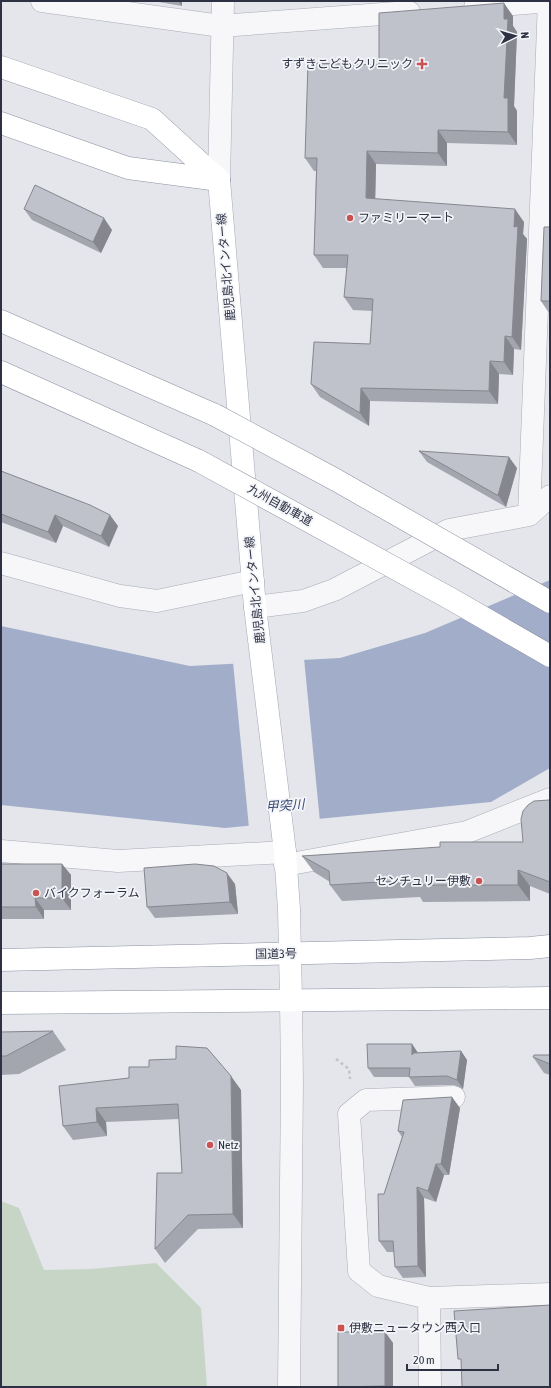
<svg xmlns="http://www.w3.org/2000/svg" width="551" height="1388" font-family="'Asap Condensed','Noto Sans JP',sans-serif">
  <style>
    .green { fill: #c7d5c6 }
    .water { fill: #a2aec9 }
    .pier { fill: #e4e6eb }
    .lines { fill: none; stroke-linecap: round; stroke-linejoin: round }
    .minor-casing { stroke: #a9acb5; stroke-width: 23 }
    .major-casing { stroke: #a4a8b6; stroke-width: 23 }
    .highway-casing { stroke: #8c91a1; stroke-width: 23 }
    .path { stroke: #c2c4ca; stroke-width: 2.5; stroke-dasharray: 3 3; stroke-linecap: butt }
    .minor { stroke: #f7f7fa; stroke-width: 22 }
    .major { stroke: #fff; stroke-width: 22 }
    .highway { stroke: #fff; stroke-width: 22 }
    .highway-bridge-casing { stroke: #8c91a1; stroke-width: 23; stroke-linecap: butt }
    .highway-bridge { stroke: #fff; stroke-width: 22 }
    .wall { fill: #a4a6af }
    .shaded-wall { fill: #86878e }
    .building { fill: #bfc1cb; stroke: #86878e }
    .poi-dot { fill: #c85352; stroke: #f4f5f9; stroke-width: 1.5 }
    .labels { text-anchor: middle; stroke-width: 3.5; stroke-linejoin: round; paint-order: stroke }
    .poi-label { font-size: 12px; fill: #2d3143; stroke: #f4f5f9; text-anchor: start }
    .street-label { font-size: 12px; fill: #2d3143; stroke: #f4f5f9 }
    .water-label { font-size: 13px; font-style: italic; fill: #384a75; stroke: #f4f5f9 }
  </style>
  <rect width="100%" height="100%" fill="#e4e6eb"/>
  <path class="green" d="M1,1201L19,1208L44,1270L91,1269L156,1263L201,1308L207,1387H1Z"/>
  <path class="water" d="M550,580V768L491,802L225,828L1,805V626L190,666L340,658L425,633Z"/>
  <path class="pier" d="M304,658L320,822L249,828L233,662Z"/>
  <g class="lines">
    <defs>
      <path id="minor" d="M42,1L221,26L409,12
        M475,7L550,1
        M219,180L223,1
        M529,515L549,1
        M1,563L120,596L157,601L253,581
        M255,607L303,601L334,590L449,530L529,515L550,496
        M1,851L118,861L285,852
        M285,865L467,832L550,799
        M454,1097L366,1100L349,1114L359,1271L378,1286L429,1298L550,1294
        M429,1298L430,1387
        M289,1387L292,1083L291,1000"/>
      <path id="major" d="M219,180L255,607L285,852L289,909L291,1000"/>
      <path id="highway" d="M1,67L152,119L219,180
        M1,123L128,168L219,180
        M1,321L215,415
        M1,372L199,461
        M1,960L530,948L550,946
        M1,1003L550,998"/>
    </defs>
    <use href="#minor" class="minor-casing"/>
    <use href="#major" class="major-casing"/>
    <use href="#highway" class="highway-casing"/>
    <path class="path" d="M336,1059L349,1069L350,1079"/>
    <use href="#minor" class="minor"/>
    <use href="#major" class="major"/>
    <use href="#highway" class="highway"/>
    <defs>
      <path id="highway-bridge" d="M215,415L336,480L550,602
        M199,461L451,599L550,656"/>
    </defs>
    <use href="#highway-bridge" class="highway-bridge-casing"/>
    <use href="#highway-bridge" class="highway-bridge"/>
  </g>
  <path class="wall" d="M153,1H182V6Z
    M513,16V26L517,32L514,106L517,111V145L447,143V166L376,164L375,199L524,222L523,234L527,239L521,350L514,349L513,375L499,374L498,404L370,401L369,426L320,397L311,384L370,344L373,311L353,310L344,297L347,268H323L314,255L316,171H314L305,158L379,65Z
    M24,209L112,230L101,253L32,220Z
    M550,227V313H549L541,301Z
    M419,451L517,468L506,507L427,462Z
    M1,471L118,526L109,547L63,526L56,543L1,522Z
    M550,800V894L530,886V901L423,902L420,897L342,901L330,885V882L314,872L302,856L523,842Z
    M1,864H62L71,875V910H44V919H1Z
    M235,884L238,914L155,918L147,907Z
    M53,1031L66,1050L19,1074L1,1075V1032Z
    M412,1044L418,1053L461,1051L467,1060L463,1089L454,1085L415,1086L409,1077H374L368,1068Z
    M550,1055V1075L544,1073L533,1057Z
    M59,1086L241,1090L243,1228L198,1229L165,1263L155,1249L182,1173L179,1119L106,1122L107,1136L73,1140L63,1126Z
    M460,1108L449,1175H444L436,1202L424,1198L426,1277L403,1278L395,1267L394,1252H387L379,1241L384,1194L402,1137L398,1131Z
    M385,1332L393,1343V1387H338Z"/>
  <path class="shaded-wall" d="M178,1H182V6Z
    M504,3L513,16V26L517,32L514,106L517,111V145L508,132L504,98Z
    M438,130L447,143V166L438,153Z
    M367,151L376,164L375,211L366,198Z
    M515,209L524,222L523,234L527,239L521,350L512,337L514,227Z
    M104,218L112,230L101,253L93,242Z
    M505,336L514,349L513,375L504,362Z
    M490,361L499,374L498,404L489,391Z
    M361,388L370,401L369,426L360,413Z
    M509,457L517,468L506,507L498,495Z
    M55,515L63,526L56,543L48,532Z
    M110,515L118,526L109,547L101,536Z
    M62,864L71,875V910L62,898Z
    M518,870L530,886V901L518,885Z
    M227,873L235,884L238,914L230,902Z
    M35,898L44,910V919L36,907Z
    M412,1044L418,1053L412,1055Z
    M461,1051L467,1060L463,1089L457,1080Z
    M231,1076L241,1090L243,1228L233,1214Z
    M452,1097L460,1108L449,1175L441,1164Z
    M96,1108L106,1122L107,1136L97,1122Z
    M436,1164L444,1175L436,1202L428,1191Z
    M417,1187L424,1198L426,1277L418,1266Z
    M385,1332L393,1343V1387H386L385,1386Z"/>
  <path class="building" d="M504,3V19H508L504,98H508V132L438,130V153L367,151L366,198L515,209L514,227L518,226L512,337L505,336L504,362L490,361L489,391L361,388L360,413L311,384L314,342L370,344L373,299L344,297L348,255H314L317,158H305L308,63L379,65V13Z
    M35,185L104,218L93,242L24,209Z
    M544,227H550V301H541Z
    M419,451L509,457L498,495H497Z
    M1,471L90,505L110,515L101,536L55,515L48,532L1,514Z
    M549,800H550V882L518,870V885H411V880L330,885L329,871L302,856L440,847V842H523L521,819L523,811L528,805L534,801Z
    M1,864H62V898H35L36,907H1Z
    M195,864L214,866L227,873L230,902L147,907L144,868Z
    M53,1031L6,1056H1V1032Z
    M367,1044H412V1055L413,1053L461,1051L457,1080L447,1076L409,1077L410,1068H368Z
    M176,1046L207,1048L231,1076L233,1214L188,1215L155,1249L157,1173H182L178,1104L96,1108L97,1122L63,1126L59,1086L129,1078V1067H149V1060L176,1059Z
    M534,1055H550V1064L533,1057Z
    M452,1097L441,1164H436L428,1191L417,1187L418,1266L395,1267L393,1241H379L378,1194H384L404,1132L398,1131L403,1100Z
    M550,1305V1387H462L461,1359H458L454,1311Z
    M338,1332H385V1386L338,1387Z"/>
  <g class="poi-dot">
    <path d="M420 58h4v4h4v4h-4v4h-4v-4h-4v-4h4z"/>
    <circle cx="350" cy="218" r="4"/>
    <circle cx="479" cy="881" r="4"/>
    <circle cx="36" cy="893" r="4"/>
    <circle cx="210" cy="1145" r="4"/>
    <rect x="337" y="1324" width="8" height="8" rx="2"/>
  </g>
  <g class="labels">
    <g class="poi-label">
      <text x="413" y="68" text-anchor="end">すずきこどもクリニック</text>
      <text x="358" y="222">ファミリーマート</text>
      <text x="471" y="885" text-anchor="end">センチュリー伊敷</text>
      <text x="44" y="897">バイクフォーラム</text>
      <text x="218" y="1149">Netz</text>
      <text x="349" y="1332">伊敷ニュータウン西入口</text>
    </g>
    <g class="street-label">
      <text transform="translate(226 267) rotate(-95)" y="4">鹿児島北インター線</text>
      <text transform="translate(280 505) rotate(29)" y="4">九州自動車道</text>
      <text transform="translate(255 590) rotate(-96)" y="4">鹿児島北インター線</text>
      <text transform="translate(276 954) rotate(-1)" y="4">国道3号</text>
    </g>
    <g class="water-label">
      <text transform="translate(285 805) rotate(-4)" y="5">甲突川</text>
    </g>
  </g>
  <rect width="551" height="1388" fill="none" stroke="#2d3143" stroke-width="4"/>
  <g transform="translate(515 36) rotate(85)" stroke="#f4f5f9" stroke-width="3" paint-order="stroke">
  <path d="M0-3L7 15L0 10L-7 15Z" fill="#2d3143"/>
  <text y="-6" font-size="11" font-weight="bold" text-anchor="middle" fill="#2d3143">N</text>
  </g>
  <path d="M407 1364v6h91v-6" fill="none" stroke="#2d3143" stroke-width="2"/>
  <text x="413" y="1364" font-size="12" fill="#2d3143" stroke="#f4f5f9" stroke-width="3" paint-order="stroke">20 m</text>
</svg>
